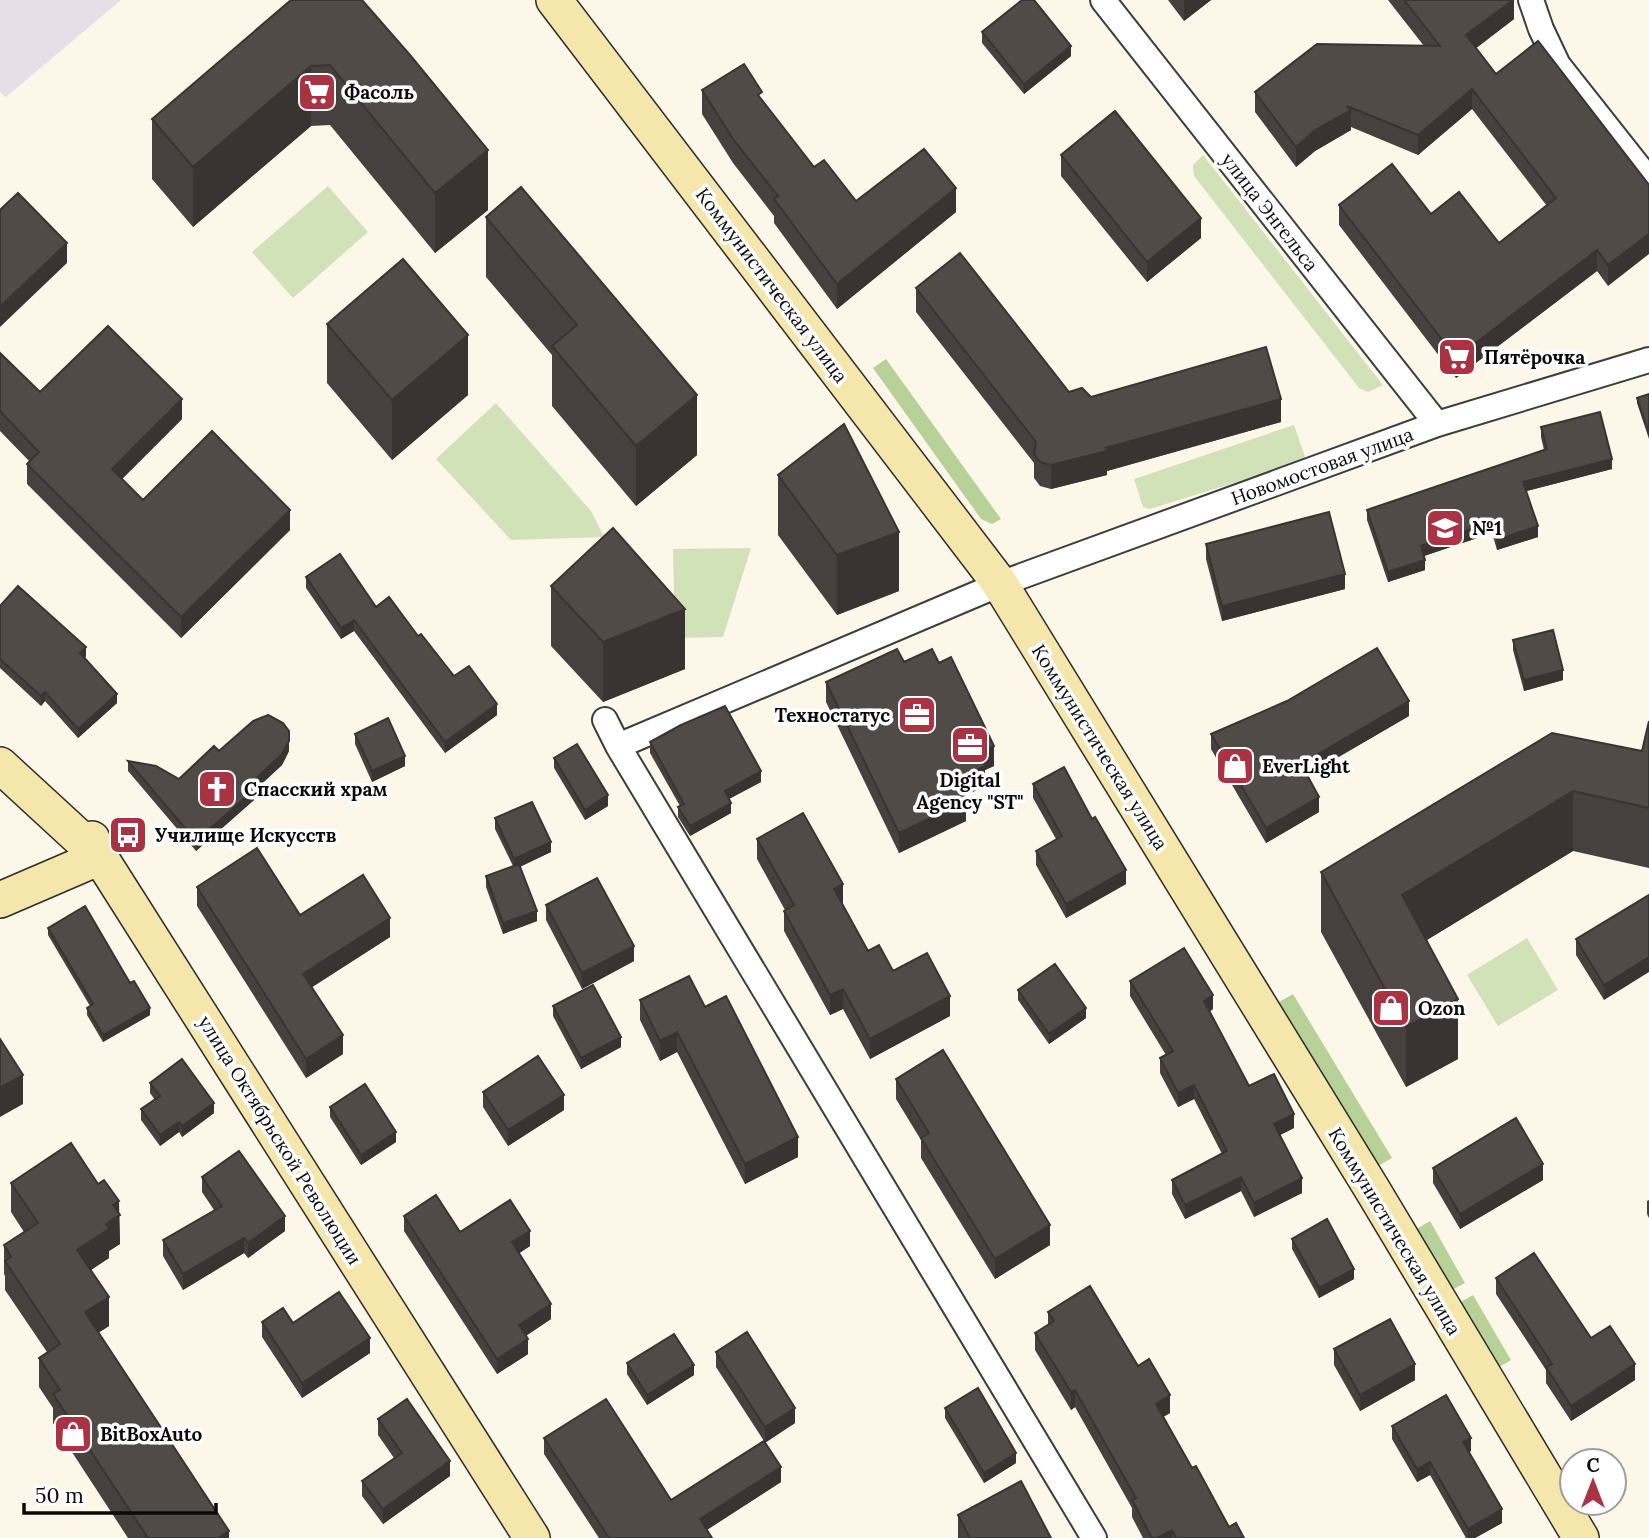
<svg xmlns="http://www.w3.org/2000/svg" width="1649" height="1538" font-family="Lora,serif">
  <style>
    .industrial { fill: #e7dfe8 }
    .green { fill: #d2e2b8 }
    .forest { fill: #b7d199 }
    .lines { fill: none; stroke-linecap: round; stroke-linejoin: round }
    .street-casing { stroke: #3d3d3d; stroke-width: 28 }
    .secondary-casing { stroke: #2c2c2c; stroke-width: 38 }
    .street { stroke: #fff; stroke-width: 24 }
    .secondary { stroke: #f5e7ac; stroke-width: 35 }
    .wall { fill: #46403e }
    .shaded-wall { fill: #393432 }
    .building { fill: #514b48; stroke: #393432; stroke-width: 2 }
    .labels { text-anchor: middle; stroke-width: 7; stroke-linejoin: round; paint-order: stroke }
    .poi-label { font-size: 19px; font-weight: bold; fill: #0a0a0a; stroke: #fff; text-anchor: start }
    .street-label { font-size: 19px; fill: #0a0a0a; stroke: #fff }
  </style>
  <rect width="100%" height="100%" fill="#fdf7ea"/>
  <path class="industrial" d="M0,0H121L6,97L0,92Z"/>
  <path class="green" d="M1203,155L1383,385L1368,392L1359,388L1194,176L1193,165Z
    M328,186L368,232L293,298L252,252Z
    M496,403L591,511L604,537L511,540L436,459Z
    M1294,425L1305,457L1302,462L1150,509L1143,507L1134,479Z
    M751,548L723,637L675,638L673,549Z
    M1527,938L1558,990L1498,1026L1467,975Z"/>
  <path class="forest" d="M886,359L1001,519L992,524L981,519L873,368Z
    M1293,994L1392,1158L1378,1166L1279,1002Z
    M1430,1221L1465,1283L1450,1291L1415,1230Z
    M1473,1295L1511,1360L1496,1369L1457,1304Z"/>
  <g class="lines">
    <defs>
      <path id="street" d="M1103,0L1437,424
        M1531,0L1541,29L1558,65L1649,180
        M605,720L618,746L1094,1538
        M618,746L1000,584L1437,424L1649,360"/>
      <path id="secondary" d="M554,0L1000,584L1372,1189L1581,1538
        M0,765L100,857L532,1538
        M0,900L100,857L92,839"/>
    </defs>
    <use href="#street" class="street-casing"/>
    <use href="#secondary" class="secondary-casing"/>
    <use href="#street" class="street"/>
    <use href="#secondary" class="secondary"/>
  </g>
  <path class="wall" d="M291,0L488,210L435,253L330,125L311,126L193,227L152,179V119Z
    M1168,0H1211L1184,21Z
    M1388,0H1514V19L1476,48L1496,74L1649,185L1608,286L1597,271L1456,378L1339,225V205L1431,214L1499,243L1547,206L1472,109L1418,155L1351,127V130L1315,151L1296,167L1255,112V92L1424,46Z
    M982,32L1071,56L1024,94L982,43Z
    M702,90L762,100L814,167L856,201L956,212L837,309L774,223V216L733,163L702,114Z
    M1061,155L1201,238L1147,282L1061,176Z
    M486,217L697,455L636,506L552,406V355L486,277Z
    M916,288L1069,392L1091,397L1281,422L1107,471V475L1051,489L1040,486L1034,478V463L916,312Z
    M327,324L468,395L392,460L327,383Z
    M0,353L40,392L182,419L122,479L143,500L290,530L181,638L27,484V464L30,462L0,431Z
    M1649,394V439L1637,403V398Z
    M1541,427L1612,469L1526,491L1538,537L1497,550L1492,533L1424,556L1425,570L1388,582L1367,520V510L1544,450L1541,437Z
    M778,475L899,591L837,615L778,535Z
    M1206,544L1345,589L1222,621L1206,559Z
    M306,577L376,607L418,636L454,676L497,715L445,753L354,631L341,639L306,588Z
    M551,586L685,669L603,702L551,646Z
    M0,606L86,656L85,658L117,703L78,738L45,701L41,706L0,668Z
    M1513,640L1563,680L1524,691L1513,650Z
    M904,662L939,663L994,766L985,770V786L964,796L966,821L899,853L826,702V682Z
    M1409,716L1307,775L1319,812L1266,843L1211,749V734Z
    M1649,721V868L1573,851L1427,940L1458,1059L1406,1087L1321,932V872L1642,751Z
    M355,734L405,766L372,782L355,744Z
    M650,742L761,782L729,799L731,813L690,836L678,817V807L680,806L650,753Z
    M289,751L282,765L254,791V800L196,851L128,771V761L179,779Z
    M554,758L608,806L585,820L554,768Z
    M1033,784L1092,819L1126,884L1066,918L1036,865V851L1056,839L1033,798Z
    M495,818L551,852L520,867L537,921L503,934L486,887V876L513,866L495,829Z
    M757,839L842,905L868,951L950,1016L870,1059L843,1009L830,1015L784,931V911L785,910L757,859Z
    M197,887L300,915L390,937L312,987L343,1054L306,1078L197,906Z
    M1649,895L1604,1000L1576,955V939Z
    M546,905L634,961L582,989L546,920Z
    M48,928L150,1015L103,1042L87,1015V1008L90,1006L48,935Z
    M1130,981L1213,1009L1210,1011L1249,1086L1294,1128L1280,1135L1302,1193L1254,1217L1241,1191L1185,1219L1172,1194V1180L1222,1154L1194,1099L1178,1107L1160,1073V1058L1166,1055L1130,996Z
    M1018,990L1086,1018L1049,1044L1018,1000Z
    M640,1000L705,1007L798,1157L745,1184L677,1052L660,1061L640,1020Z
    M553,1006L621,1047L581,1069L553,1016Z
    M896,1079L1050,1245L995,1279L921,1158V1140L896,1099Z
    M150,1083L214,1113L182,1137L179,1132L160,1146L141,1120V1109L155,1100L150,1093Z
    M483,1092L564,1110L508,1146L483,1107Z
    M330,1107L396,1142L361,1165L330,1117Z
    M1433,1168L1543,1180L1460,1229L1433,1183Z
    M202,1177L285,1231L248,1258L244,1253L183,1290L163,1256V1240L214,1210L202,1192Z
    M11,1183L98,1184L119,1213L120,1244L109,1251V1258L91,1270L109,1326L98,1333L229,1538H128L53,1423V1408L39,1387V1358L47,1352L5,1290V1276L4,1274V1245L24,1232L11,1212Z
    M1649,1200V1218L1647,1214V1201Z
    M404,1216L460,1232L530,1246L519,1253L551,1319L526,1336L528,1354L497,1374L404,1231Z
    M1292,1239L1354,1279L1319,1298L1292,1249Z
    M1496,1278L1591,1338L1635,1380L1571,1421L1546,1383V1370L1496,1294Z
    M1048,1312L1138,1366L1170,1413L1163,1417L1192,1468L1229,1527L1244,1538H1143L1132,1517V1508L1075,1407L1071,1410L1035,1350V1333L1048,1325Z
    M262,1322L293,1323L370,1353L302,1398L262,1337Z
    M1334,1349L1415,1380L1360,1411L1334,1365Z
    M716,1352L795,1423L765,1442L781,1482L707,1530L712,1538H599L544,1454V1438L671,1500L764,1441L716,1367Z
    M627,1363L694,1375L647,1405L627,1374Z
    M945,1408L1016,1463L984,1483L945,1418Z
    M378,1419L450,1476L383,1524L362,1496V1481L394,1458L378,1435Z
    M1392,1426L1471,1451L1469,1452L1502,1523L1475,1538H1466L1430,1475L1417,1482L1392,1439Z
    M958,1515L1051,1538H958Z"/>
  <path class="shaded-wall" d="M1184,0H1211L1184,21Z
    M1513,0H1514V19L1466,56V35Z
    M1071,46V56L1024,94V84Z
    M311,66V126L193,227V167Z
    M1472,89V109L1418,155V135Z
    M1351,110V130L1315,151L1296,167V147L1315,130Z
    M488,150V210L435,253V193Z
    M956,188V212L837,309V284Z
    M1201,218V238L1147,282V262Z
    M1649,234V254L1608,286V265Z
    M67,243V263L0,327V307Z
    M1597,250V271L1456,378V358Z
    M468,335V395L392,460V400Z
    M697,395V455L636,506V446Z
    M182,399V419L112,489V469Z
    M1281,399V422L1107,471V475L1051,489V465L1106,448Z
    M1612,459V469L1523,492V482Z
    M290,510V530L181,638V617Z
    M1492,522V533L1421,557V546Z
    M1538,526V537L1497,550V540Z
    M899,532V591L837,615V555Z
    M1425,560V570L1388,582V572Z
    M1345,574V589L1222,621V606Z
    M685,609V669L603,702V642Z
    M354,620V631L341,639V628Z
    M86,647V656L80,662V653Z
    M1563,670V680L1524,691V680Z
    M45,692V701L41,706V696Z
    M117,694V703L78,738V729Z
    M1409,701V716L1301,779V764Z
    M497,704V715L445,753V742Z
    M289,741V751L282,765L254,791V800L196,851V841Z
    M994,746V766L985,770V786L956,800V780L979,753Z
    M405,756V766L372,782V771Z
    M761,771V782L725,801V791Z
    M1573,791V851L1402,955V895Z
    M608,795V806L585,820V810Z
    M1319,797V812L1266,843V828Z
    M966,801V821L899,853V833Z
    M731,803V813L690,836V826Z
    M551,842V852L514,869V859Z
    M1126,870V884L1066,918V904Z
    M843,884V905L834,889Z
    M537,911V921L503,934V923Z
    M390,918V937L303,993V974Z
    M634,946V961L582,989V973Z
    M1649,957V972L1604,1000V985Z
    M843,989V1009L830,1015V995Z
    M1213,995V1009L1204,1015V1001Z
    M950,996V1016L870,1059V1039Z
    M1458,999V1059L1406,1087V1027Z
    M150,1008V1015L103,1042V1035Z
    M1086,1008V1018L1049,1044V1034Z
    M677,1032V1052L660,1061V1041Z
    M343,1035V1054L306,1078V1059Z
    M621,1037V1047L581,1069V1058Z
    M23,1075V1104L0,1117V1088Z
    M1194,1085V1099L1178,1107V1093Z
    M564,1095V1110L508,1146V1130Z
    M214,1103V1113L182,1137V1126Z
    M1294,1114V1128L1274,1138V1124Z
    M179,1122V1132L160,1146V1135Z
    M396,1132V1142L361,1165V1155Z
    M798,1137V1157L745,1184V1164Z
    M1543,1164V1180L1460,1229V1214Z
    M1241,1177V1191L1185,1219V1205Z
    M1302,1178V1193L1254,1217V1203Z
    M119,1201L120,1244L109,1251V1258L77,1279V1250L106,1224L113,1205Z
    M285,1216V1231L248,1258V1243Z
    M1050,1225V1245L995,1279V1259Z
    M530,1231V1246L512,1258V1242Z
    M244,1238V1253L183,1290V1274Z
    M1354,1269V1279L1319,1298V1288Z
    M109,1297V1326L85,1341V1312Z
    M551,1304V1319L519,1340V1325Z
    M370,1338V1353L302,1398V1383Z
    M528,1339V1354L497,1374V1359Z
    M1415,1364V1380L1360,1411V1395Z
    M1635,1364V1380L1571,1421V1406Z
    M694,1365V1375L647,1405V1395Z
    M1075,1390V1407L1071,1410V1392Z
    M1170,1395V1413L1156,1421V1404Z
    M795,1408V1423L765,1443V1427Z
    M1471,1438V1451L1463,1456V1442Z
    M1016,1453V1463L984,1483V1473Z
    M450,1461V1476L383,1524V1509Z
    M1430,1462V1475L1417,1482V1469Z
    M781,1467V1482L700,1534V1519Z
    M1502,1509V1523L1475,1538H1468V1529Z
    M1172,1530V1538H1157Z
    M229,1531V1538H218Z"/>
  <path class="building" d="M291,0H362L410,55L488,150L435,193L330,65L311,66L193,167L152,119Z
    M1022,0H1034L1071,46L1024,84L982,32Z
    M1404,0H1513L1466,35L1496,74L1538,41L1649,185V234L1608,265L1597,250L1456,358L1339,205L1392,164L1431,214L1459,192L1499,243L1556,198L1472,89L1418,135L1347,106L1351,110L1315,130L1296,147L1255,92L1317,44L1440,46Z
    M744,64L762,92L758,95L814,167L824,160L856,201L924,149L956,188L837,284L774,199L778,196L733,139L702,90Z
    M1115,111L1201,218L1147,262L1061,155Z
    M521,187L697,395L636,446L552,346L577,325L486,217Z
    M18,193L67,243L0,307V210Z
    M960,253L1069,392L1082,388L1091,397L1266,347L1281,399L1106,448L1107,451L1051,465L1040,462L1034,454L1036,442L916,288Z
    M403,259L468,335L392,400L327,324Z
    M108,326L182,399L112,469L143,500L212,431L290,510L181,617L27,464L39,452L0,411V353L40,392Z
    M1649,394V434L1637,398Z
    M1600,412L1612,459L1523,482L1538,526L1497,540L1492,522L1421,546L1425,560L1388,572L1367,510L1547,449L1541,427Z
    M844,424L899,532L837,555L778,475Z
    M1329,512L1345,574L1222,606L1206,544Z
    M613,528L685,609L603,642L551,586Z
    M340,554L376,607L389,597L418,636L421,634L454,676L469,666L497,704L445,742L354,620L341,628L306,577Z
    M18,586L86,647L80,653L117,694L78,729L45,692L41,696L0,659V606Z
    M1553,630L1563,670L1524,680L1513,640Z
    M1377,648L1409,701L1301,764L1319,797L1266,828L1211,734L1287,701Z
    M897,649L904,662L932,649L939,663L951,657L994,746L979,753L985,766L956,780L966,801L899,833L826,682Z
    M725,706L761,771L725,791L731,803L690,826L678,807L684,804L650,742L681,725Z
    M268,715L283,723L289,731V741L282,754L249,785L254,790L196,841L128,761L156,766L179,779L214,746L219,751L253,721Z
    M388,718L405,756L372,771L355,734Z
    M1649,721V808L1573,791L1402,895L1458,999L1406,1027L1321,872L1552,733L1642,751Z
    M577,744L608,795L585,810L554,758Z
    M1064,767L1092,819L1095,817L1126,870L1066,904L1036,851L1062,836L1033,784Z
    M532,802L551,842L514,859L495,818Z
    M803,813L843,884L834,889L868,951L879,945L893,971L927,953L950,996L870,1039L843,989L830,995L784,911L794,905L757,839Z
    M257,848L300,915L363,875L390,918L303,974L343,1035L306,1059L197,887Z
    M519,864L537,911L503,923L486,876Z
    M597,878L634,946L582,973L546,905Z
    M1649,895V957L1604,985L1576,939Z
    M85,906L130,983L134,981L150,1008L103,1035L87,1008L93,1004L48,928Z
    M1184,948L1213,995L1204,1001L1249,1086L1274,1074L1294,1114L1274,1124L1302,1178L1254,1203L1241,1177L1185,1205L1172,1180L1227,1151L1194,1085L1178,1093L1160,1058L1173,1051L1130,981Z
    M1055,964L1086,1008L1049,1034L1018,990Z
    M689,976L705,1007L726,996L798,1137L745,1164L677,1032L660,1041L640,1000Z
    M593,985L621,1037L581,1058L553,1006Z
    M0,1039L23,1075L0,1088Z
    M943,1050L1050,1225L995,1259L921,1138L929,1133L896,1079Z
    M538,1056L564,1095L508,1130L483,1092Z
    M182,1059L214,1103L182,1126L179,1122L160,1135L141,1109L160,1096L150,1083Z
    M365,1084L396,1132L361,1155L330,1107Z
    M1516,1118L1543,1164L1460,1214L1433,1168Z
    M71,1143L98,1184L104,1180L119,1201L113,1205L120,1215L106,1224L109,1229L77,1250L109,1297L85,1312L229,1531L218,1538H148L53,1394L60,1390L39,1358L60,1344L5,1261L11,1257L4,1245L38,1223L11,1183Z
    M239,1151L285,1216L248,1243L244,1238L183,1274L163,1240L222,1206L202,1177Z
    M436,1195L460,1232L510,1200L530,1231L512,1242L551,1304L519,1325L528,1339L497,1359L404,1216Z
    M1327,1219L1354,1269L1319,1288L1292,1239Z
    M1534,1253L1591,1338L1610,1326L1635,1364L1571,1406L1546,1367L1552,1364L1496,1278Z
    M1090,1286L1138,1366L1149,1359L1170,1395L1156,1404L1192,1468L1196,1466L1229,1527L1236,1523L1244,1538H1176L1172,1530L1157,1538H1152L1132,1500L1136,1498L1075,1390L1071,1392L1035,1333L1054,1321L1048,1312Z
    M339,1292L370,1338L302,1383L262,1322L283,1308L293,1323Z
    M1390,1319L1415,1364L1360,1395L1334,1349Z
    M747,1332L795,1408L765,1427L716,1352Z
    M674,1334L694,1365L647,1395L627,1363Z
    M978,1388L1016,1453L984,1473L945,1408Z
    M1446,1395L1471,1438L1463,1442L1502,1509L1468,1529L1430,1462L1417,1469L1392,1426Z
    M407,1399L450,1461L383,1509L362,1481L402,1453L378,1419Z
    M606,1399L671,1500L764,1441L781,1467L700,1519L712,1538H609L544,1438Z
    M1021,1481L1051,1538H970L958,1515Z"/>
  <defs>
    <symbol id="supermarket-square" viewBox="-11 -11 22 22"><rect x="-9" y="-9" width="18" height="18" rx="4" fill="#a93343" stroke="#fff"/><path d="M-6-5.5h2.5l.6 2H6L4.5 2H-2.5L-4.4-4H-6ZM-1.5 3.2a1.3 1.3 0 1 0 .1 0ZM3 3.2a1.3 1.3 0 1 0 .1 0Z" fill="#fff"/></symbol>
    <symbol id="school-square" viewBox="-11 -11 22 22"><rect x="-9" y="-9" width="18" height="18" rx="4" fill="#a93343" stroke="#fff"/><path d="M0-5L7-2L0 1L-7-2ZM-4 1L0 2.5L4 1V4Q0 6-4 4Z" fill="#fff"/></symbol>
    <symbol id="office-square" viewBox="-11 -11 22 22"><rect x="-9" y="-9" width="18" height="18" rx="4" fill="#a93343" stroke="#fff"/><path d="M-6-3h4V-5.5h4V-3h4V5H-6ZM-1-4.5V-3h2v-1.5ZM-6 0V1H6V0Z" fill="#fff"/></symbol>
    <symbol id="shop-square" viewBox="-11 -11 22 22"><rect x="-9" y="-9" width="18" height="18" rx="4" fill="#a93343" stroke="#fff"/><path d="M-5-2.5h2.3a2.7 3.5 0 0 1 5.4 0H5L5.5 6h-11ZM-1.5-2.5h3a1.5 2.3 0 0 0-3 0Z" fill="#fff"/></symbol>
    <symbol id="church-square" viewBox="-11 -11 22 22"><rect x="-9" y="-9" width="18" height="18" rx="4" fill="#a93343" stroke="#fff"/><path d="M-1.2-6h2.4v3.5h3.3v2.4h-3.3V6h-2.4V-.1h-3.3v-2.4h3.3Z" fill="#fff"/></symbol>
    <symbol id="bus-square" viewBox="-11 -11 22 22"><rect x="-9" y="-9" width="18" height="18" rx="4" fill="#a93343" stroke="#fff"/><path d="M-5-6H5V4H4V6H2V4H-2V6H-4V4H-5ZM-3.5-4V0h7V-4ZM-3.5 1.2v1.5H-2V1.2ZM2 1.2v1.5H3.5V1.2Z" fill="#fff"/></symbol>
  </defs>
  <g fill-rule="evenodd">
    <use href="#supermarket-square" x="295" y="70" width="44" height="44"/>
    <use href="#supermarket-square" x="1435" y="335" width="44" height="44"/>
    <use href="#school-square" x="1423" y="506" width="44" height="44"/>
    <use href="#office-square" x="895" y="693" width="44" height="44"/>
    <use href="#office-square" x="948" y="723" width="44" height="44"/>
    <use href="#shop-square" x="1213" y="744" width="44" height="44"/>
    <use href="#church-square" x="195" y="767" width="44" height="44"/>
    <use href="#bus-square" x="106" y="813" width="44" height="44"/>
    <use href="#shop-square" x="1369" y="986" width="44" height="44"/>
    <use href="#shop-square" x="51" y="1412" width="44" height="44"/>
  </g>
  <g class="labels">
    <g class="poi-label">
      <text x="344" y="99">Фасоль</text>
      <text x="1484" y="364">Пятёрочка</text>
      <text x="1472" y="535">№1</text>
      <text x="890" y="722" text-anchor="end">Техностатус</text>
      <text x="1262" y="773">EverLight</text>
      <text x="970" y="787" text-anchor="middle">Digital<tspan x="970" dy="22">Agency "ST"</tspan></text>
      <text x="244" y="796">Спасский храм</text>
      <text x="155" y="842">Училище Искусств</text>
      <text x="1418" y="1015">Ozon</text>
      <text x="100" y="1441">BitBoxAuto</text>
    </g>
    <g class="street-label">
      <text transform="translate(1270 212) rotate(52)" y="7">улица Энгельса</text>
      <text transform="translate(772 285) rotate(53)" y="7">Коммунистическая улица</text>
      <text transform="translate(1322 466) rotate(-20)" y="7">Новомостовая улица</text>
      <text transform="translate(1100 747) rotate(58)" y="7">Коммунистическая улица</text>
      <text transform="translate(280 1140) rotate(58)" y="7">улица Октябрьской Революции</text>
      <text transform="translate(1395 1231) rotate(59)" y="7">Коммунистическая улица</text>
    </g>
  </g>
  <g transform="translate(1593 1482)"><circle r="33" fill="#ffffff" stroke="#9d9d9d" stroke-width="2"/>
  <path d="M0-5L12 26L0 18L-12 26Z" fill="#a93343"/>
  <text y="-10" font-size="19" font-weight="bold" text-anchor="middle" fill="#0a0a0a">С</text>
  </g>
  <path d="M24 1503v10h192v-10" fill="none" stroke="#0a0a0a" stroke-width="3.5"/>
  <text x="35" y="1503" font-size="21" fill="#0a0a0a" stroke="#ffffff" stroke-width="5" paint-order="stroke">50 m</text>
</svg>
